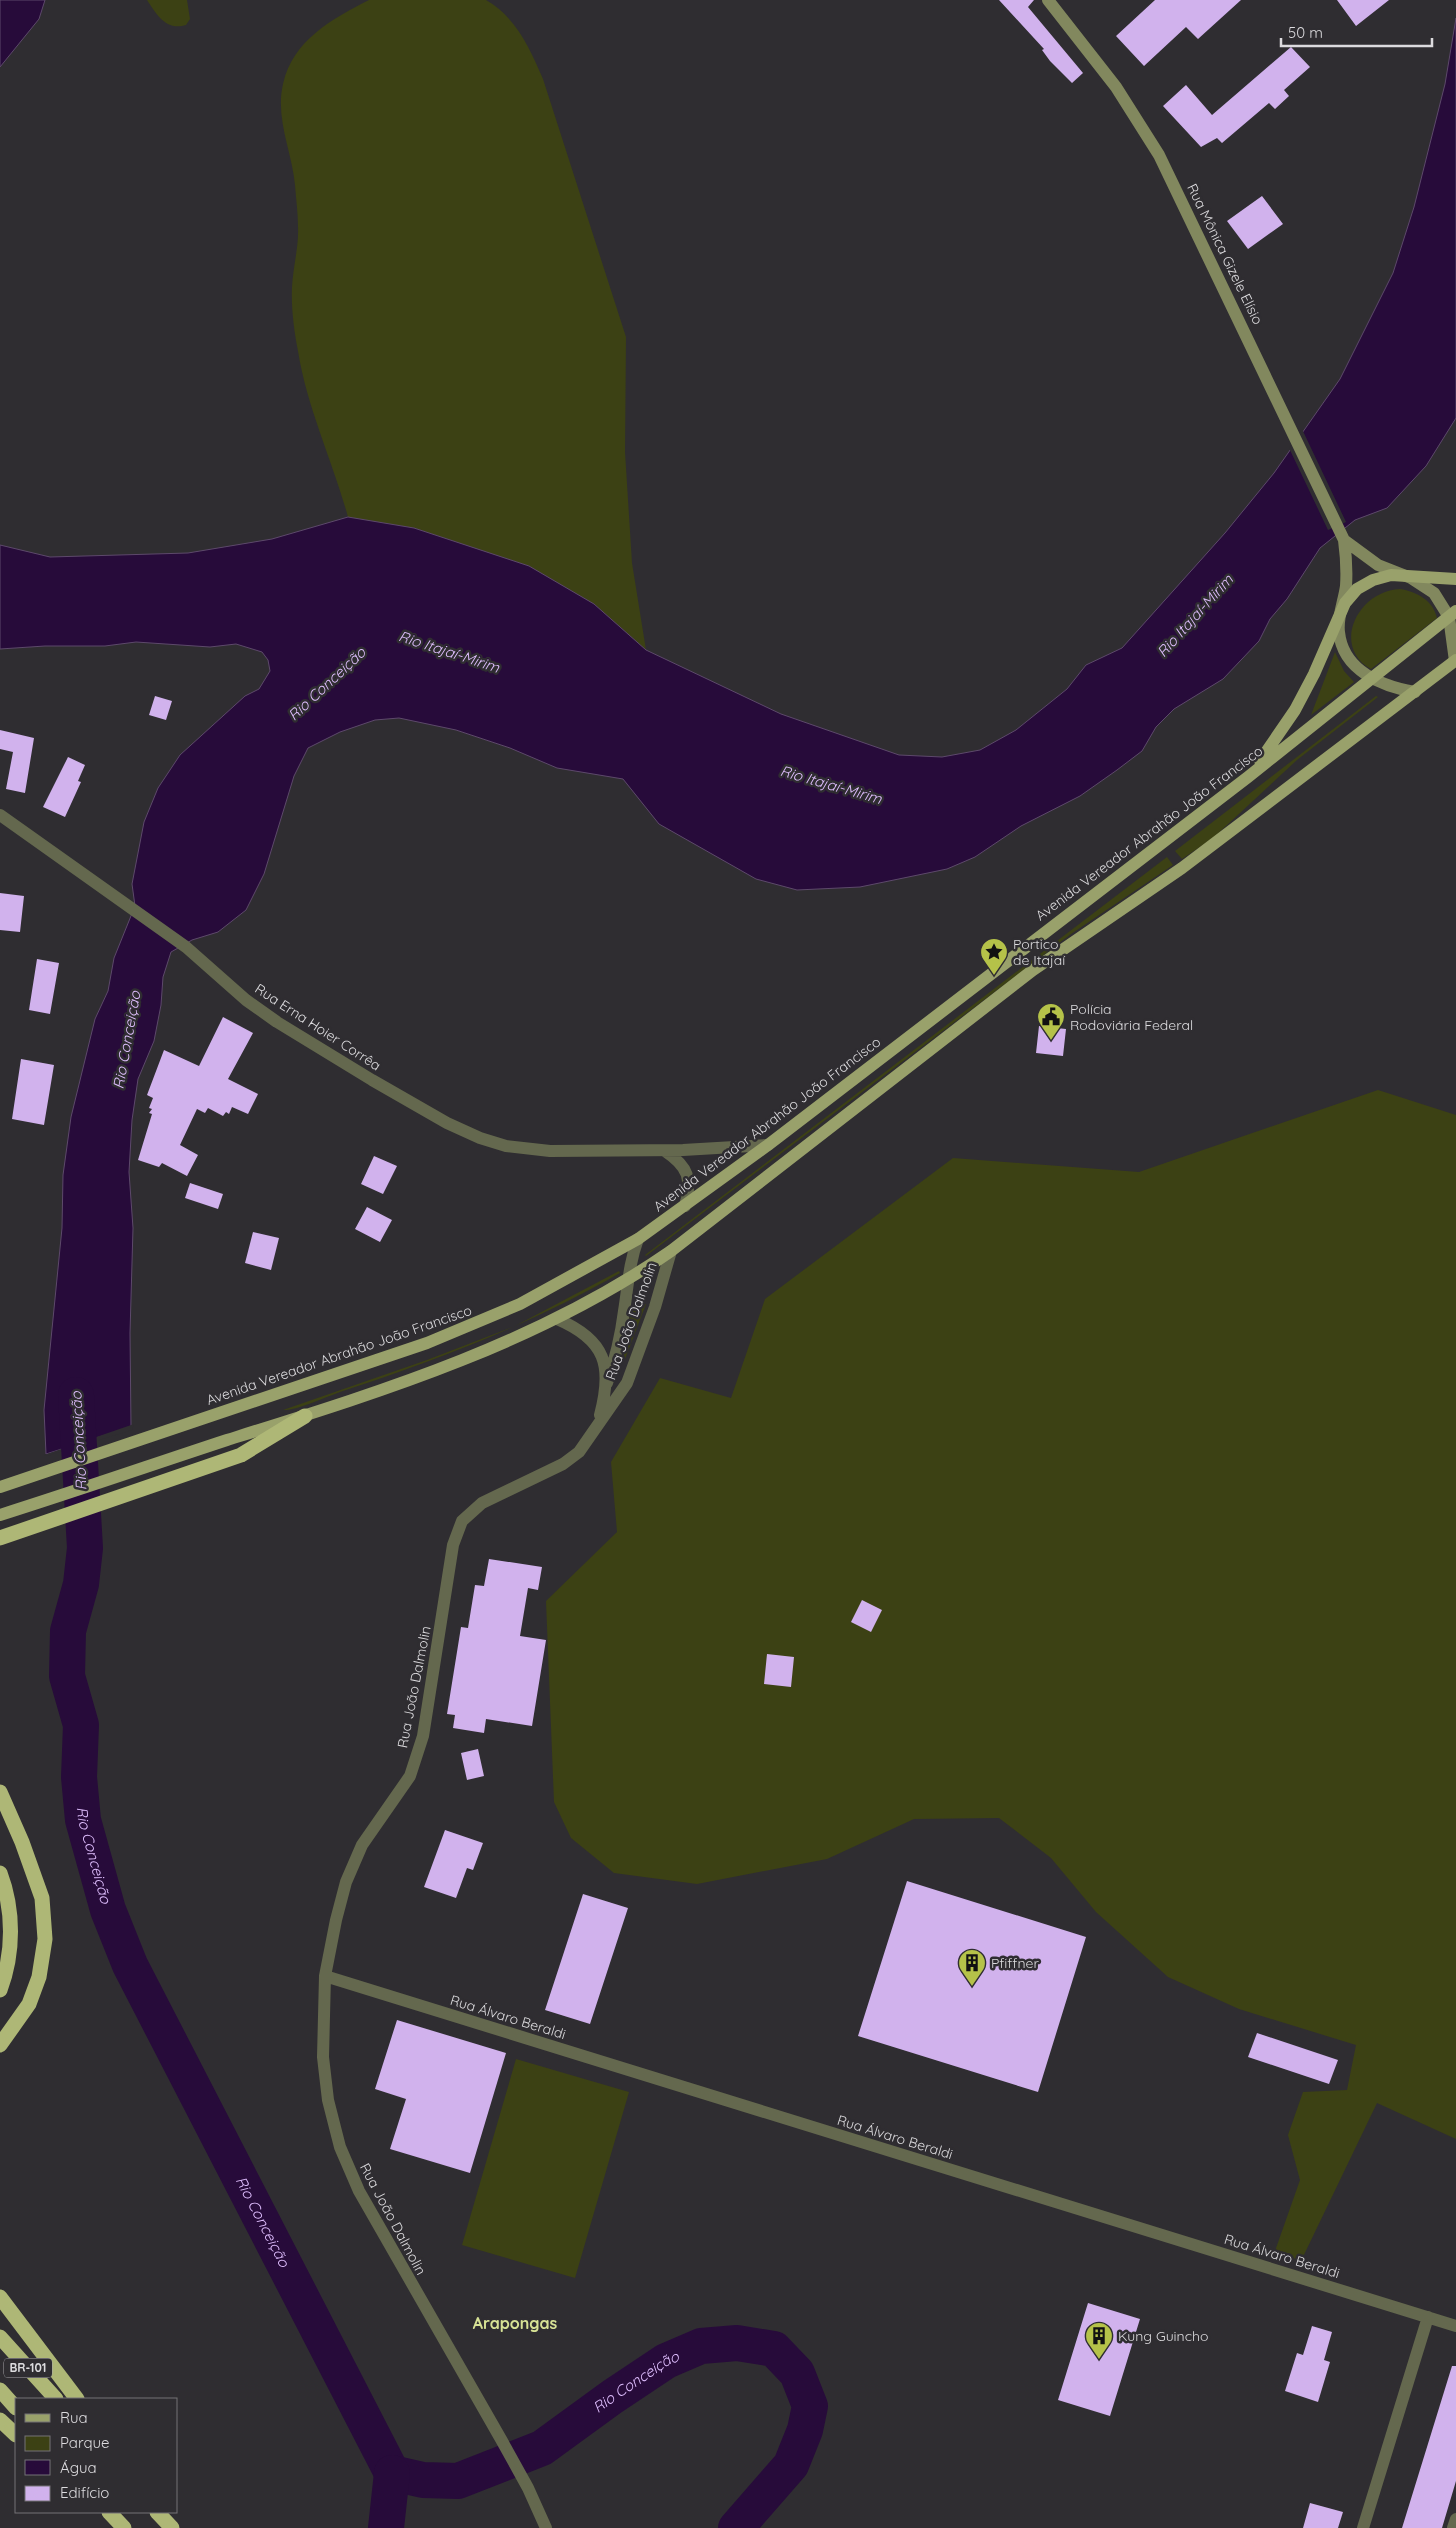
<svg xmlns="http://www.w3.org/2000/svg" width="1456" height="2528" font-family="Quicksand,sans-serif">
  <style>
    .green { fill: #3c4114 }
    .water { fill: #270b3a; stroke: #5d496b }
    .pier { fill: #2f2d31 }
    .lines { fill: none; stroke-linecap: round; stroke-linejoin: round }
    .river { stroke: #270b3a; stroke-width: 36 }
    .building { fill: #d1b2ed }
    .street { stroke: #64684e; stroke-width: 12 }
    .secondary { stroke: #82885e; stroke-width: 12 }
    .primary { stroke: #99a16b; stroke-width: 12 }
    .highway { stroke: #aeb776; stroke-width: 15 }
    .labels { text-anchor: middle; stroke-width: 5; stroke-linejoin: round; paint-order: stroke }
    .shield { fill: #2f2d31; stroke: #a8a7aa; stroke-width: 1 }
    .shield-label { font-size: 12px; font-weight: bold; fill: #dcdbde }
    .street-label { font-size: 14px; fill: #dcdbde; stroke: #2f2d31 }
    .poi-label { font-size: 14px; fill: #dcdbde; stroke: #2f2d31; text-anchor: start }
    .water-label { font-size: 15px; font-style: italic; fill: #dfbefe; stroke: #2f2d31 }
    .quarter-label { font-size: 16px; font-weight: bold; fill: #d7e295; stroke: #2f2d31 }
  </style>
  <rect width="100%" height="100%" fill="#2f2d31"/>
  <path class="green" d="M147,0H187L190,19L186,25C166,31 157,15 147,0Z
    M369,0H486C516,17 530,49 543,79L626,337L625,452L632,563L646,650L594,604L414,528L348,517C333,462 307,408 298,351C294,331 291,307 292,287C293,267 299,246 298,227C298,213 296,199 295,185C292,151 275,119 283,84C293,40 332,19 369,0Z
    M1400,589C1417,592 1433,600 1437,618L1371,669C1331,647 1357,591 1400,589Z
    M1335,652L1344,671L1354,682L1311,715Z
    M1376,696L1378,697L1297,760L1213,838L1182,859L1175,851Z
    M1167,857L1173,865L1071,934L646,1256L645,1255Z
    M1378,1090L1456,1115V2139L1377,2103L1301,2261L1275,2251L1300,2180L1288,2135L1303,2092L1347,2090L1356,2045L1239,2009L1168,1977L1096,1912L1051,1858L999,1818L914,1819L827,1859L697,1884L614,1873L571,1838L554,1802L546,1601L617,1532L611,1462L660,1378L731,1398L765,1299L953,1158L1139,1172Z
    M619,1271L620,1273C531,1324 438,1360 340,1392C326,1397 296,1411 283,1410L427,1360L515,1326Z
    M646,1304L625,1359L623,1351L631,1311Z
    M516,2059L629,2092L575,2278L462,2245Z"/>
  <path class="water" d="M0,0H45L39,19L0,67Z
    M1456,18V418L1426,466L1387,508L1355,520L1320,548L1287,599L1270,619L1259,641L1223,679L1174,709L1156,727L1142,751L1117,770L1080,796L1021,826L975,857L947,869L860,887L797,890L756,879L659,824L623,779L557,768L510,748L456,730L399,718L375,720L340,732L308,748L294,776L264,874L246,910L218,932L192,940L171,952L163,977L161,1005L154,1041L138,1079L132,1120L129,1172L133,1228L130,1333L131,1427L46,1454L44,1410L62,1228L63,1175L71,1117L95,1019L108,991L114,958L135,906L132,884L144,822L158,788L180,755L245,696L259,689L270,671L268,660L262,652L236,644L210,647L136,642L105,646H45L0,649V545L50,557L188,553L272,539L348,517L414,528L529,566L594,604L646,650L781,714L899,755L942,757L980,750L1016,730L1067,689L1086,665L1122,648L1225,533L1274,473L1340,379L1393,273L1414,207L1445,84Z"/>
  <path class="pier" d="M1302,429L1346,522L1328,530L1289,448Z
    M134,1424L132,1430L47,1456L44,1455Z"/>
  <g class="lines">
    <g class="river">
      <path id="s1" d="M76,1395L85,1548L81,1584L68,1631L67,1676L81,1725L79,1777L83,1820L108,1910L130,1965L392,2473"/>
      <path id="s2" d="M392,2473L423,2480L458,2481L542,2448L612,2397L666,2361L701,2346L737,2343L774,2349L797,2373L810,2406L805,2430L791,2465L736,2528"/>
      <path d="M386,2528L392,2473"/>
    </g>
  </g>
  <path class="building" d="M999,0H1034L1028,7L1083,73L1072,83L1050,61L1042,50L1044,49Z
    M1155,0H1241L1198,39L1186,27L1144,66L1116,36Z
    M1337,0H1389L1356,26Z
    M1291,47L1310,67L1284,90L1289,96L1275,109L1269,103L1222,143L1217,138L1201,147L1163,106L1186,85L1212,115Z
    M1262,196L1283,224L1248,249L1227,221Z
    M155,696L172,701L166,720L149,715Z
    M0,730L34,738L25,793L6,789L13,752L0,749Z
    M68,757L85,765L78,781L81,782L65,817L43,807Z
    M0,893L24,896L20,932L0,930Z
    M37,959L59,963L50,1014L29,1010Z
    M223,1017L253,1033L228,1079L258,1094L248,1114L232,1107L229,1114L226,1112L223,1116L208,1108L205,1113L197,1109L180,1145L198,1155L187,1176L162,1163L159,1167L138,1160L152,1114L149,1113L152,1109L149,1108L153,1098L147,1095L164,1050L199,1066Z
    M1039,1026L1066,1029L1063,1056L1036,1053Z
    M21,1059L54,1065L44,1125L12,1119Z
    M374,1156L397,1166L383,1194L361,1184Z
    M190,1183L223,1194L218,1209L185,1198Z
    M367,1207L392,1220L380,1242L355,1229Z
    M253,1232L279,1238L271,1270L245,1263Z
    M489,1559L542,1567L538,1590L528,1588L520,1636L546,1640L532,1726L486,1719L484,1733L453,1728L455,1715L447,1714L461,1627L468,1628L475,1585L484,1586Z
    M862,1600L882,1610L871,1632L851,1622Z
    M767,1654L794,1657L791,1687L764,1684Z
    M478,1749L484,1776L467,1780L461,1753Z
    M445,1830L483,1843L473,1870L467,1868L456,1898L424,1887Z
    M907,1881L1086,1937L1038,2092L858,2036Z
    M583,1894L628,1908L590,2024L545,2010Z
    M397,2020L506,2053L470,2173L390,2149L406,2099L375,2089Z
    M1257,2033L1338,2060L1329,2084L1248,2057Z
    M1088,2303L1140,2319L1110,2416L1058,2400Z
    M1312,2326L1332,2332L1324,2360L1330,2362L1318,2402L1285,2391L1297,2353L1303,2355Z
    M1452,2366H1456V2481L1442,2528H1402Z
    M1310,2503L1343,2512L1338,2528H1303Z"/>
  <g class="lines">
    <path class="street" d="M0,815L186,947L246,1000L277,1022L372,1080L447,1123L480,1138L506,1146L550,1151L683,1150L768,1145
      M665,1151C689,1167 692,1179 685,1206
      M557,1319C606,1340 613,1366 600,1415
      M607,1383C615,1360 621,1335 624,1311C628,1286 629,1263 638,1239
      M325,1976L1456,2326
      M546,2528L528,2488L502,2441L359,2191L340,2147L328,2100L323,2057L325,1976L336,1920L346,1882L362,1845L410,1776L423,1736L453,1545L462,1521L482,1503L563,1464L579,1452L627,1383L655,1307L671,1251
      M1363,2528L1428,2317
      M1453,2528L1456,2519"/>
    <path class="secondary" d="M1048,0L1116,87L1159,155L1344,540C1346,555 1347,571 1346,586C1344,601 1337,617 1339,632C1343,671 1382,686 1415,692
      M1344,540L1378,565L1411,578L1434,593L1449,617L1455,661"/>
    <path class="primary" d="M1260,761L1295,710L1314,674L1345,603L1357,589L1373,580L1391,575L1456,579
      M0,1487L427,1343L520,1304L638,1239L768,1145L1248,777L1456,611
      M0,1515C76,1491 151,1465 227,1440C380,1392 537,1344 671,1251L1033,970L1182,868L1456,660"/>
    <path class="highway" d="M0,1538L241,1455L305,1416
      M0,1792L22,1842L42,1898L45,1939L39,1977L29,2004L0,2045
      M0,1873C14,1910 14,1953 0,1990
      M0,2297L77,2399
      M0,2337L56,2399
      M0,2390L16,2408
      M0,2420L16,2435
      M109,2512L124,2528
      M157,2512L172,2528"/>
  </g>
  <defs>
    <symbol id="sight-pin" viewBox="-11 -11 22 30"><path d="M0 17L-7.5 6A9.5 9.5 0 1 1 7.5 6Z" fill="#b5c249" stroke="#2f2d31"/><path d="M0-6L1.8-2.2L6-1.7L2.9 1.2L3.7 5.4L0 3.3L-3.7 5.4L-2.9 1.2L-6-1.7L-1.8-2.2Z" fill="#111"/></symbol>
    <symbol id="civic-pin" viewBox="-11 -11 22 30"><path d="M0 17L-7.5 6A9.5 9.5 0 1 1 7.5 6Z" fill="#b5c249" stroke="#2f2d31"/><path d="M-.6-6.5H3V-4.5H.6V-3L4-1V1h2V6H-6V1h2V-1L-.6-3ZM-1.2 2.5V6h2.4V2.5Z" fill="#111"/></symbol>
    <symbol id="building-pin" viewBox="-11 -11 22 30"><path d="M0 17L-7.5 6A9.5 9.5 0 1 1 7.5 6Z" fill="#b5c249" stroke="#2f2d31"/><path d="M-4-6H4V6H1V3H-1V6H-4ZM-2.5-4.3h1.7v1.8h-1.7ZM.8-4.3h1.7v1.8H.8ZM-2.5-1h1.7V.8h-1.7ZM.8-1h1.7V.8H.8Z" fill="#111"/></symbol>
  </defs>
  <g fill-rule="evenodd">
    <use href="#sight-pin" x="978" y="936" width="32" height="43"/>
    <use href="#civic-pin" x="1035" y="1001" width="32" height="43"/>
    <use href="#building-pin" x="956" y="1947" width="32" height="43"/>
    <use href="#building-pin" x="1083" y="2320" width="32" height="43"/>
  </g>
  <g class="labels">
    <rect class="shield" x="4" y="2358.5" width="48" height="19" rx="4"/>
    <g class="shield-label">
      <text x="28" y="2372">BR-101</text>
    </g>
    <g class="street-label">
      <text transform="translate(1225 254) rotate(64)" y="5">Rua Mônica Gizele Elísio</text>
      <text transform="translate(1149 833) rotate(-37)" y="5">Avenida Vereador Abrahão João Francisco</text>
      <text transform="translate(318 1027) rotate(33)" y="5">Rua Erna Hoier Corrêa</text>
      <text transform="translate(767 1124) rotate(-37)" y="5">Avenida Vereador Abrahão João Francisco</text>
      <text transform="translate(631 1321) rotate(-70)" y="5">Rua João Dalmolin</text>
      <text transform="translate(339 1355) rotate(-19)" y="5">Avenida Vereador Abrahão João Francisco</text>
      <text transform="translate(414 1687) rotate(-79)" y="5">Rua João Dalmolin</text>
      <text transform="translate(508 2017) rotate(17)" y="5">Rua Álvaro Beraldi</text>
      <text transform="translate(895 2137) rotate(17)" y="5">Rua Álvaro Beraldi</text>
      <text transform="translate(393 2219) rotate(62)" y="5">Rua João Dalmolin</text>
      <text transform="translate(1282 2256) rotate(17)" y="5">Rua Álvaro Beraldi</text>
    </g>
    <g class="poi-label">
      <text x="1013" y="949">Portico<tspan x="1013" dy="16">de Itajaí</tspan></text>
      <text x="1070" y="1014">Polícia<tspan x="1070" dy="16">Rodoviária Federal</tspan></text>
      <text x="991" y="1968">Pfiffner</text>
      <text x="1118" y="2341">Kung Guincho</text>
    </g>
    <g class="water-label">
      <text transform="translate(1195 616) rotate(-48)" y="5">Rio Itajaí-Mirim</text>
      <text transform="translate(449 652) rotate(18)" y="5">Rio Itajaí-Mirim</text>
      <text transform="translate(327 684) rotate(-43)" y="5">Rio Conceição</text>
      <text transform="translate(831 785) rotate(16)" y="5">Rio Itajaí-Mirim</text>
      <text transform="translate(127 1040) rotate(-80)" y="5">Rio Conceição</text>
      <text transform="translate(79 1441) rotate(-93)" y="5">Rio Conceição</text>
      <text dy="5" stroke="none"><textPath href="#s1" startOffset="466">Rio Conceição</textPath></text>
      <text dy="5" stroke="none"><textPath href="#s1" startOffset="871">Rio Conceição</textPath></text>
      <text dy="5" stroke="none"><textPath href="#s2" startOffset="272">Rio Conceição</textPath></text>
    </g>
    <g class="quarter-label">
      <text x="515" y="2329">Arapongas</text>
    </g>
  </g>
  <rect x="15" y="2398" width="162" height="115" fill="#2f2d31" stroke="#747376"/>
  <rect x="25" y="2414" width="25" height="8" fill="#99a16b" stroke="#747376"/>
  <text x="60" y="2423" font-size="15" fill="#dcdbde">Rua</text>
  <rect x="25" y="2436" width="25" height="15" fill="#3c4114" stroke="#747376"/>
  <text x="60" y="2448" font-size="15" fill="#dcdbde">Parque</text>
  <rect x="25" y="2460" width="25" height="15" fill="#270b3a" stroke="#747376"/>
  <text x="60" y="2473" font-size="15" fill="#dcdbde">Água</text>
  <rect x="25" y="2486" width="25" height="15" fill="#d1b2ed" stroke="#747376"/>
  <text x="60" y="2498" font-size="15" fill="#dcdbde">Edifício</text>
  <path d="M1281 38v8h151v-8" fill="none" stroke="#dcdbde" stroke-width="2.5"/>
  <text x="1288" y="38" font-size="15" fill="#dcdbde" stroke="#2f2d31" stroke-width="4" paint-order="stroke">50 m</text>
</svg>
